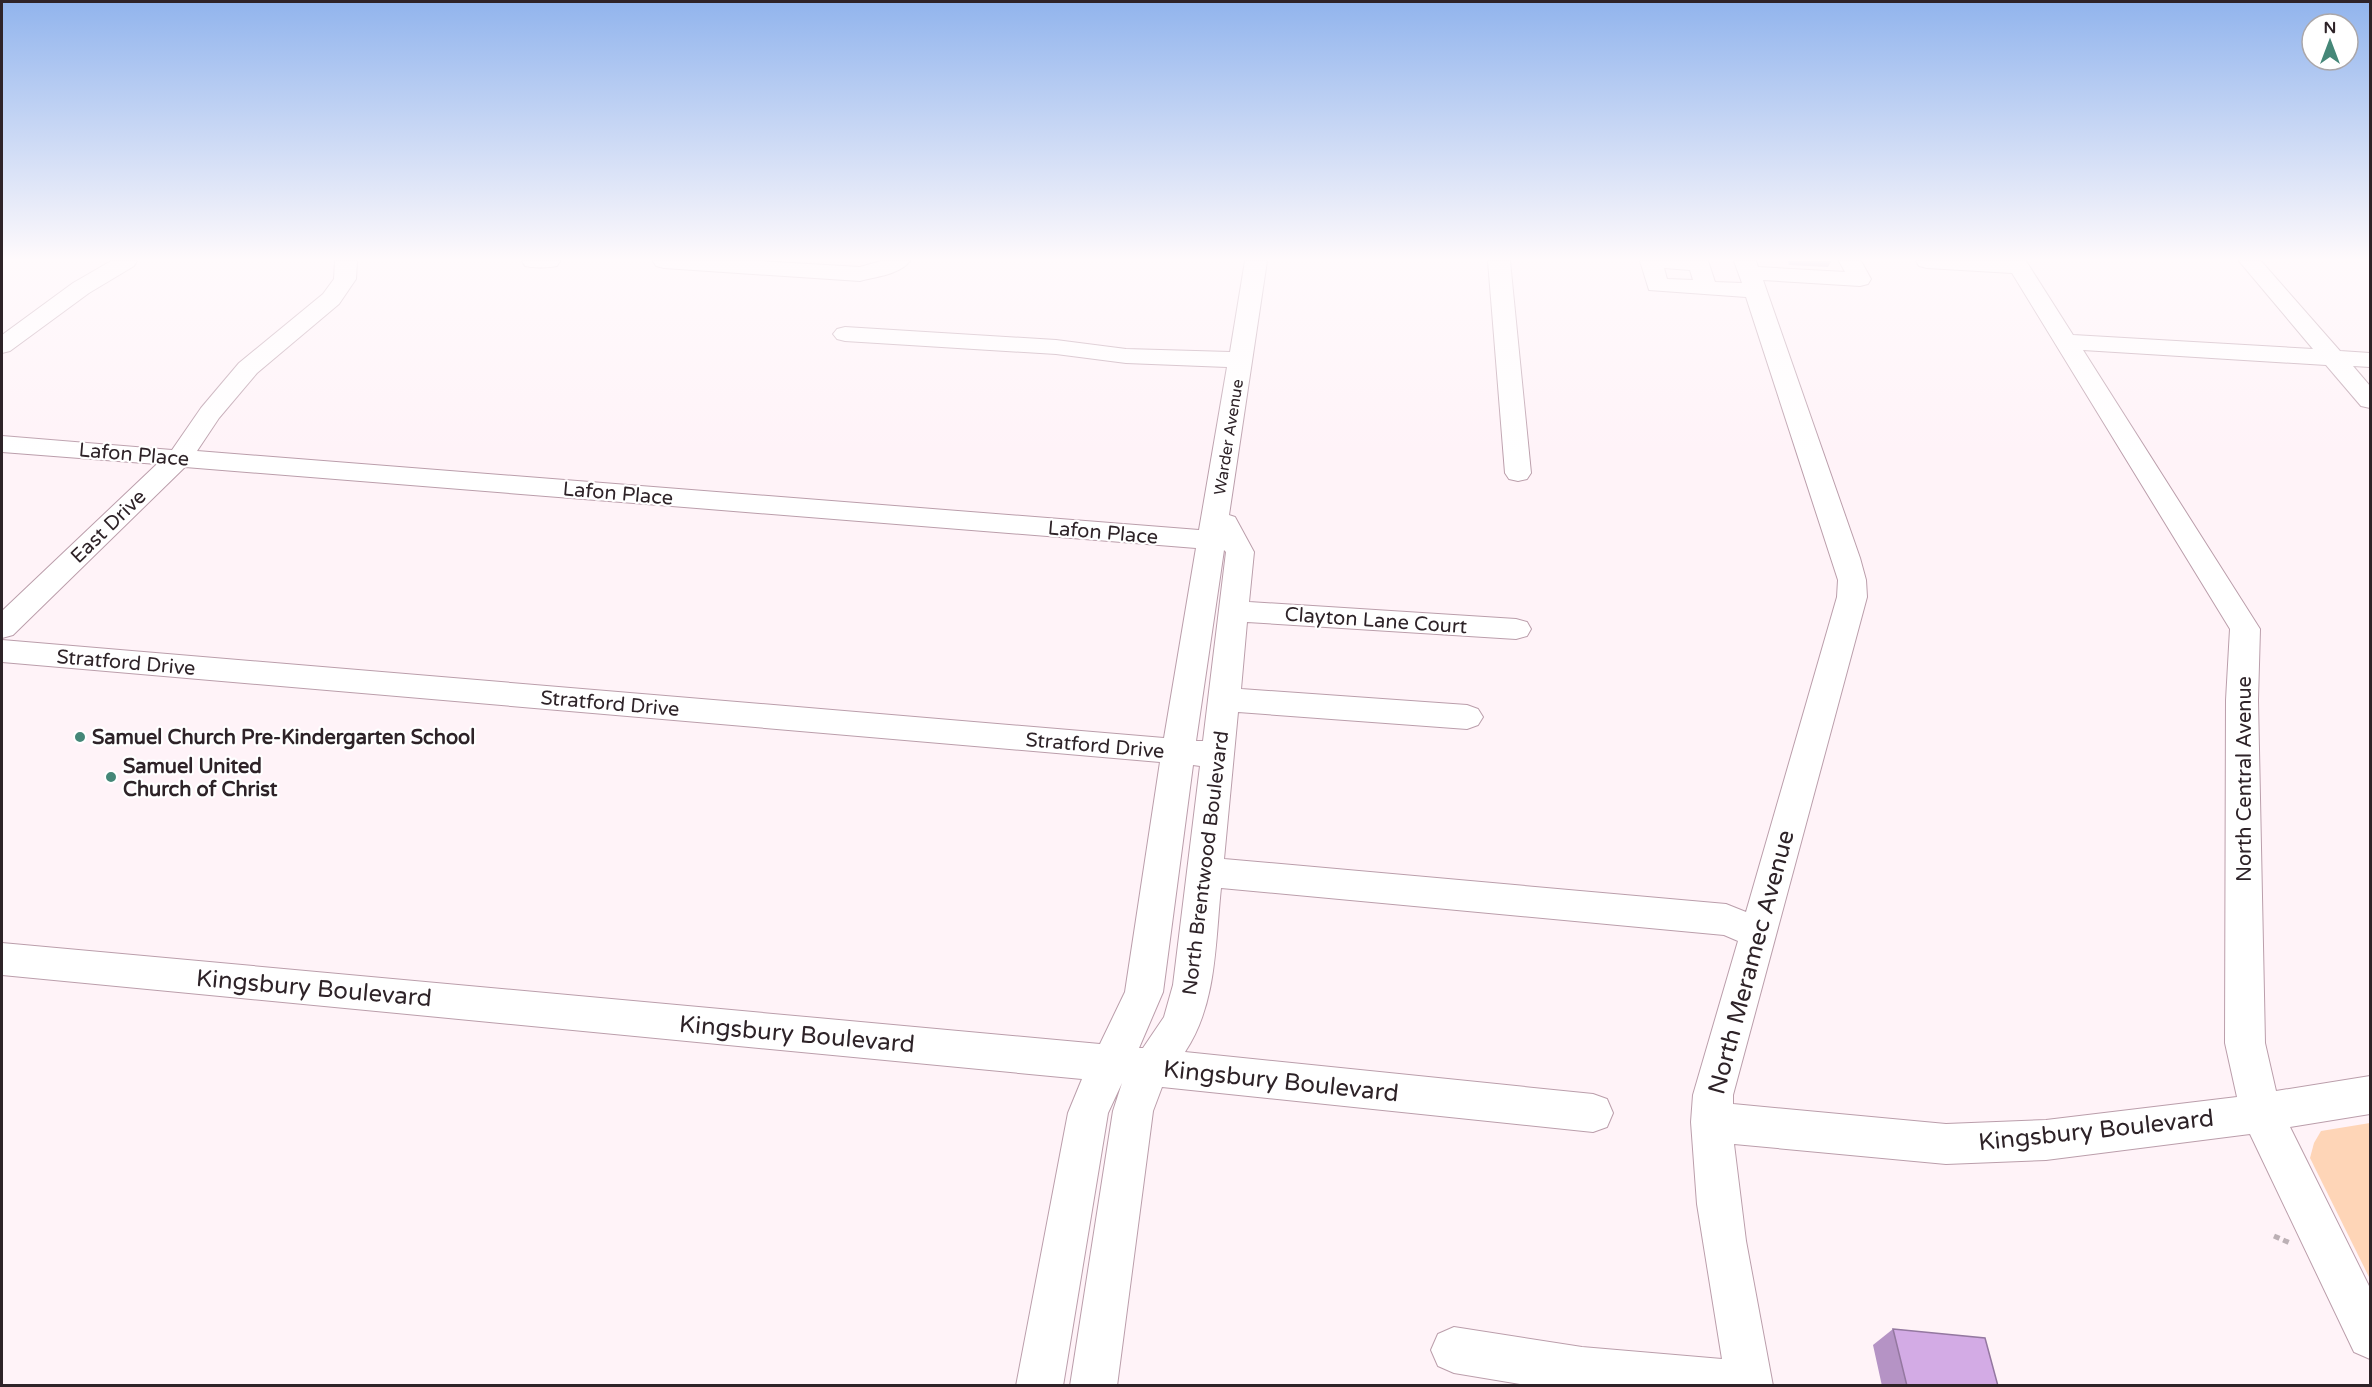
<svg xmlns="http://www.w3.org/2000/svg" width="2372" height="1387" font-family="'Varela Round',sans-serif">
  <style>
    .green { fill: #fed5b7 }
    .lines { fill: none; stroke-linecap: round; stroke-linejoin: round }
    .minor-casing { stroke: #bb9eab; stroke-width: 2 }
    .path { stroke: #bcb0b5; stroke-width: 5; stroke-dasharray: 6 4; stroke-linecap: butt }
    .minor { fill: #fff; fill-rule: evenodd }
    .wall { fill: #b593c5 }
    .building { fill: #d3abe5; stroke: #9478a0; stroke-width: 1.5 }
    .poi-dot { fill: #458778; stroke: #fff; stroke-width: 2 }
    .labels { text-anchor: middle; stroke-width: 4.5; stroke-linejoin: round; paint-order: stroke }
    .far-street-label { font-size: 16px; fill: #2e2328; stroke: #fff }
    .street-label { font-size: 20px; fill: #2e2328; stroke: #fff }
    .poi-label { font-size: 20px; font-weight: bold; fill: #2e2328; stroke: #fff; text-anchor: start }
    .near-street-label { font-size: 24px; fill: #2e2328; stroke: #fff }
  </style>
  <rect width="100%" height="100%" fill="#fff3f8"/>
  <path class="green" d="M2370,1123V1279L2310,1158L2314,1143L2321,1131Z"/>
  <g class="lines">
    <defs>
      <path id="minor" d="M111,261H137L134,266L89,293L10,351L2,353V335L73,283Z
        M335,261H357L356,279L339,304L257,373L219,418L197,451L1199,530L1227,367L1126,363L1056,354L845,341L837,339L833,334L837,329L845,327L1056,340L1126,349L1230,352L1245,261H1267L1229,515L1235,517L1254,552L1249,602L1516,619L1527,622L1531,629L1527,636L1516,639L1247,622L1241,689L1467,705L1478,709L1483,717L1478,725L1467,729L1238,712L1224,859L1726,904L1746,912L1837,597L1838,580L1746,297L1649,290L1640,261H1708L1715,282L1742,283L1734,261H1756L1758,267L1845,272L1839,261H1861L1871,279L1868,284L1860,286L1763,280L1860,558L1866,580L1867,597L1733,1095V1104L1946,1124L2046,1120L2237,1097L2225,1043L2226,700L2230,629L2012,273L1927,268L1919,266L1916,261H2026L2073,335L2313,349L2239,261H2261L2340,351L2370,353V367L2353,366L2370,386V408L2361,406L2326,365L2083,350L2260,629L2258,700L2265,1043L2276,1091L2370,1076V1114L2290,1127L2370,1288V1359L2354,1352L2250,1134L2046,1160L1946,1164L1734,1144L1746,1241L1773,1386H1532L1454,1373L1438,1366L1431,1350L1438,1334L1454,1327L1582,1347L1722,1359L1697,1204L1691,1122L1693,1095L1738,941L1724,935L1221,888C1215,944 1217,1004 1185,1052L1593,1094L1607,1099L1613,1113L1607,1127L1593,1132L1162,1087L1153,1111L1117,1386H1070L1113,1111L1122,1083L1108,1113L1063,1386H1016L1068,1113L1082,1079L2,975V943L1100,1044L1125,992L1160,762L2,662V640L1164,738L1196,548L185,467L13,635L2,638V611L157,464L2,452V436L172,450L201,408L239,363L323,294L334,279ZM1664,268L1690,270L1693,280L1667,279ZM1224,550L1226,552L1203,741H1196ZM1193,765L1200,766L1173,985L1164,1017L1143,1048H1139L1163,992Z
        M522,261H560L557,266C546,268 536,268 525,266Z
        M653,261H759L860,267L881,261H910C901,274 875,277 860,281L664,268L656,266Z
        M1488,261H1510L1531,473L1527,479L1518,481L1509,479L1505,473Z"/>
    </defs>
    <use href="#minor" class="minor-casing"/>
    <path class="path" d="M2274,1236L2290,1243"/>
    <use href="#minor" class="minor"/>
  </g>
  <path class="wall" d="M1788,261H1831L1828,267L1789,265Z
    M1893,1329L1998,1386H1882L1873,1345Z"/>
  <path class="building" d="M1893,1329L1985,1338L1998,1386H1907Z"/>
  <linearGradient id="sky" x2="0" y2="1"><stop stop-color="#91b4ed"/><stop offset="0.57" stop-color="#fffafc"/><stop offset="1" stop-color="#fffafc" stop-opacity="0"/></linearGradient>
  <rect width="2372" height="455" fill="url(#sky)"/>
  <g class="poi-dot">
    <circle cx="80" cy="737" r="6"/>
    <circle cx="111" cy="777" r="6"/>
  </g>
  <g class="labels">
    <g class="far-street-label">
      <text transform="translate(1228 437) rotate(-81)" y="6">Warder Avenue</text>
    </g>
    <g class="street-label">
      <text transform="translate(134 454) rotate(5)" y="7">Lafon Place</text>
      <text transform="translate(618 493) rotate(5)" y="7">Lafon Place</text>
      <text transform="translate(108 526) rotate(-44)" y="7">East Drive</text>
      <text transform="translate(1103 532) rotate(5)" y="7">Lafon Place</text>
      <text transform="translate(1376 620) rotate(4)" y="7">Clayton Lane Court</text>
      <text transform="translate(126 662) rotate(5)" y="7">Stratford Drive</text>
      <text transform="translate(610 703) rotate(5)" y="7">Stratford Drive</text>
      <text transform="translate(1095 745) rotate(5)" y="7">Stratford Drive</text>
      <text transform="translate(2244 779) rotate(-90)" y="7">North Central Avenue</text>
      <text transform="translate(1205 863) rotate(-83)" y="7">North Brentwood Boulevard</text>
    </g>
    <g class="poi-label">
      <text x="92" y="744">Samuel Church Pre-Kindergarten School</text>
      <text x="123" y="773">Samuel United<tspan x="123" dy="23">Church of Christ</tspan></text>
    </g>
    <g class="near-street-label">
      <text transform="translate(1751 962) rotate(-75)" y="8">North Meramec Avenue</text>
      <text transform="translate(314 988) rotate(5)" y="8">Kingsbury Boulevard</text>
      <text transform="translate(797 1034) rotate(5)" y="8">Kingsbury Boulevard</text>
      <text transform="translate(1281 1081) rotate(6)" y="8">Kingsbury Boulevard</text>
      <text transform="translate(2096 1130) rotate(-6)" y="8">Kingsbury Boulevard</text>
    </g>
  </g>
  <rect width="2372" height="1387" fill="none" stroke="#2e2328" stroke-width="6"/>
  <g transform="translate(2330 42)"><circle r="28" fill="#ffffff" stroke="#aba7a9" stroke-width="1.5"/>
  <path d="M0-4.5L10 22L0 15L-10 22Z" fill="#458778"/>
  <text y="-9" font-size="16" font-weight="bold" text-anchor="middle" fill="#2e2328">N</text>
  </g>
</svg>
